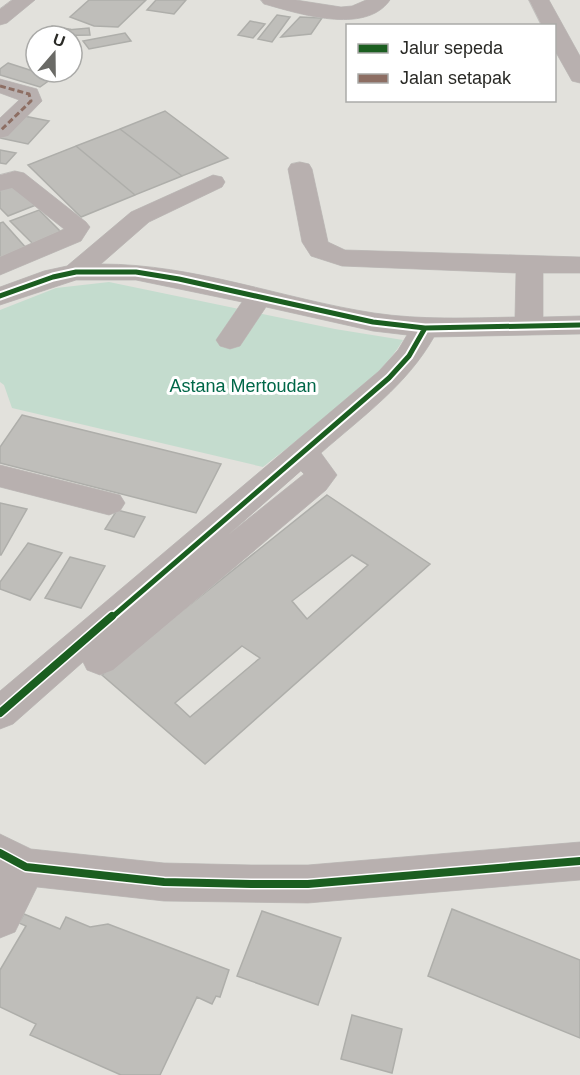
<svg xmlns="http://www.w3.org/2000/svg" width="580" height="1075" font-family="Helvetica,sans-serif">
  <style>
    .green { fill: #c4dcce }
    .building { fill: #bfbeba; stroke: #aeaeaa; stroke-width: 1.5; fill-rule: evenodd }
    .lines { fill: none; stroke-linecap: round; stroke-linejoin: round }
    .minor-casing { stroke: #c0bfbc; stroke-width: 1 }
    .minor { fill: #b8b0af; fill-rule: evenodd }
    .quiet { stroke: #8d6e63; stroke-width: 3; stroke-dasharray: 6 3; stroke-linecap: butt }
    .cycleway-far1-casing { stroke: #fff; stroke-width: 9 }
    .cycleway-casing { stroke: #fff; stroke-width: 11 }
    .cycleway-far1 { stroke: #1b5e20; stroke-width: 5 }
    .cycleway { stroke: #1b5e20; stroke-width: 8 }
    .labels { text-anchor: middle; stroke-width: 6; stroke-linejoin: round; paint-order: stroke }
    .park-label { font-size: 18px; fill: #006748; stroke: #fff }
  </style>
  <rect width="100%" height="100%" fill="#e2e1dc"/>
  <path class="green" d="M109,282L335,329L403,340C377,385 305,433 263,467L12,408L4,385L0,382V310L56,288Z"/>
  <path class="building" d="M89,0H146L118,27L94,26L70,17Z
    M156,0H186L174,14L147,10Z
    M277,15L290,17L272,42L258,39Z
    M300,17L322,18L311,34L281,37Z
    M250,21L265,24L253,38L238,35Z
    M52,26L69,29L67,30L89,28L90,35L41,36Z
    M125,33L131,41L89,49L83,41Z
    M8,63L36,72L54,77L40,87L0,75V69Z
    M165,111L228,158L182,176L120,129Z
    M19,115L49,121L28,144L0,138V134Z
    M120,129L182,176L135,195L76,146Z
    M76,146L135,195L81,217L28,165Z
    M0,150L16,153L6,164L0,163Z
    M13,185L36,205L8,216L0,208V190Z
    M39,210L62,233L33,244L10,221Z
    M3,222L27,249L0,258V223Z
    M22,415L221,464L196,513L0,463V447Z
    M327,495L430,564L205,764L102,675ZM352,555L368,565L307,619L292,601ZM242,646L260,658L190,717L175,703Z
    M0,503L27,509L1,555H0Z
    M117,510L145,517L134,537L105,529Z
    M28,543L62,553L30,600L0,589V582Z
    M70,557L105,566L81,608L45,598Z
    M452,909L580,960V1038L428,976Z
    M262,911L341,938L318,1005L237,976Z
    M24,914L60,929L66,917L90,927L108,924L229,970L220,997L216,996L212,1004L197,997L160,1075H121L30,1035L36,1024L0,1007V970L26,926L19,923Z
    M352,1015L402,1029L392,1073L341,1059Z"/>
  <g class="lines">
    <defs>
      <path id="minor" d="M12,0H35L7,23L0,25V9Z
        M261,0H296L341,7L352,6L366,0H390C365,36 297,13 264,4Z
        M529,0H549L580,56V83L572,81L554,49V26H542Z
        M0,79L37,89L42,101L8,136L0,138V118L19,100L0,93Z
        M300,162L309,164L312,169L328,242L345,250L580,257V273H543V317L580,316V334L434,337C407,385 362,417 321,453L337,475L326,490L113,670L100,675L87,670L83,662L13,724L0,729V691L379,371L398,350L407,335L373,331L266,307L240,346L230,349L220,346L216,340L242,302L136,280H76L0,305V287L44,271L67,266L131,212L213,175L222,177L225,182L222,187L149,222L101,264C195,264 283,299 374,313C421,320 468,318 515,317L516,273L342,266L311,256L302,242L288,169L291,164ZM301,471L304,474L228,535Z
        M15,171L24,173L86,222L90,227L81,241L0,275V257L64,229L12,188L0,191V175Z
        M0,465L120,495L125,503L120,511L109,515L0,487Z
        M0,834L31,849L164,863L251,865H308L580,842V880L308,903L164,901L37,887L15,932L0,938Z"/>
    </defs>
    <use href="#minor" class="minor-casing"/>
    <use href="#minor" class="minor"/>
    <path class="quiet" d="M0,86L29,94L31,101L0,131"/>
    <defs>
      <path id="cycleway-far1" d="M0,296L53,277L76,272H136L179,279L373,322L425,328L580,325
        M111,618L389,378L409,356L425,328"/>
      <path id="cycleway" d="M0,713L112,616
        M0,853L26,867L164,882L251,884H308L580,861"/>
    </defs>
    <use href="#cycleway-far1" class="cycleway-far1-casing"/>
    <use href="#cycleway" class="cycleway-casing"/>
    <use href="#cycleway-far1" class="cycleway-far1"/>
    <use href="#cycleway" class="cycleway"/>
  </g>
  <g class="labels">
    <g class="park-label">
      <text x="243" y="392">Astana Mertoudan</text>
    </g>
  </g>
  <rect x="346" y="24" width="210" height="78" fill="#ffffff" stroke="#aaaaa8" stroke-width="1.5"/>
  <rect x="358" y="44" width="30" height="9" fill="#1b5e20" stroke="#aaaaa8" stroke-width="1.5"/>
  <text x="400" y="54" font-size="18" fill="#2a2a26">Jalur sepeda</text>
  <rect x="358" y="74" width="30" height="9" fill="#8d6e63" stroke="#aaaaa8" stroke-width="1.5"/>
  <text x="400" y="84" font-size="18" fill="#2a2a26">Jalan setapak</text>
  <g transform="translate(54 54) rotate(20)"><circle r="28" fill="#ffffff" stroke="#aaaaa8" stroke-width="1.5"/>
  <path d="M0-4.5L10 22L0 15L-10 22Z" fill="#6a6a66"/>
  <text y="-9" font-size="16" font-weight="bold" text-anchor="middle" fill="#2a2a26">U</text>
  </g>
</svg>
